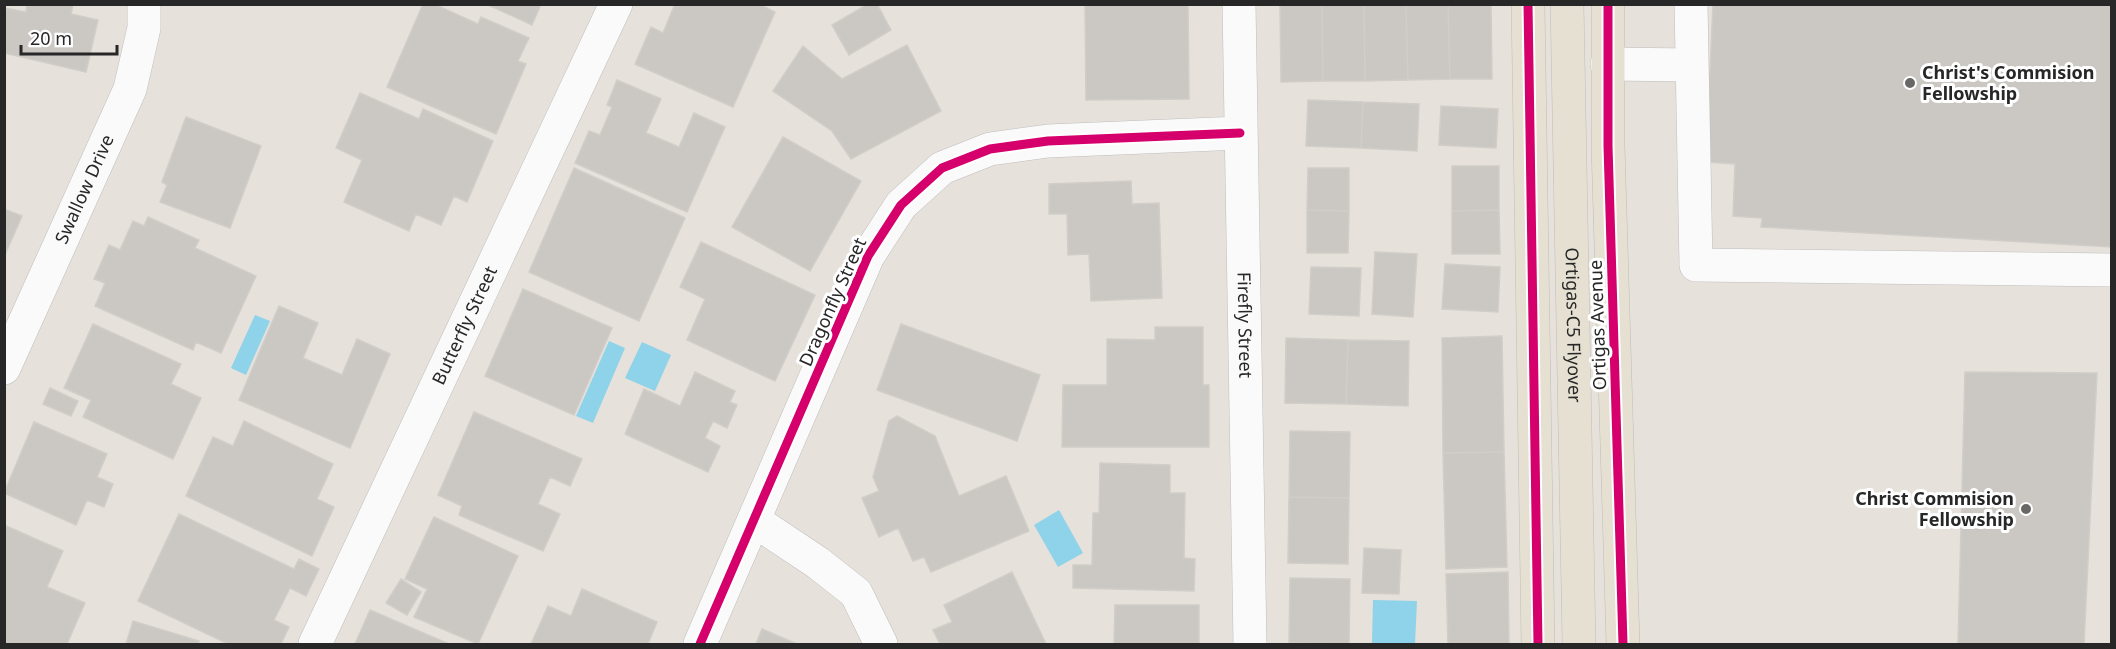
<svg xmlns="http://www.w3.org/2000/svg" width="2116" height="649" font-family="'Noto Sans',sans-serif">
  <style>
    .water { fill: #8ed3e9 }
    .building { fill: #cbc7c3; stroke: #d1cdc8; stroke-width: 1.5 }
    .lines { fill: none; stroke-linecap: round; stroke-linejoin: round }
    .minor-casing { stroke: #bfbdbd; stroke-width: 34 }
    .major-casing { stroke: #bfbdbb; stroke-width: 34 }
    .minor { stroke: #fbfafa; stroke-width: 33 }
    .major { stroke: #e5e0d1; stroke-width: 33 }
    .major-bridge-casing { stroke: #bfbdbb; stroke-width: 34; stroke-linecap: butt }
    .major-bridge { stroke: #e5e0d1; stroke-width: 33 }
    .cycleway-casing { stroke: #fff; stroke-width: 13 }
    .cycleway { stroke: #d6006c; stroke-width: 9 }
    .poi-dot { fill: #6a6866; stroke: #fff; stroke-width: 2 }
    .labels { text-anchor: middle; stroke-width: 6; stroke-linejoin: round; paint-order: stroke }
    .poi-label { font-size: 18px; font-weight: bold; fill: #272727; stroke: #fff; text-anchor: start }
    .street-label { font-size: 18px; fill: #272727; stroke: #fff }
  </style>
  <rect width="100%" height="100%" fill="#e6e1db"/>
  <path class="water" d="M255,315L270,321L246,375L231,368Z
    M609,341L625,348L593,423L576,416Z
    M642,342L671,355L655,391L625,378Z
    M1059,510L1083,553L1058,567L1034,525Z
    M1373,600L1417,601L1415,644H1372Z"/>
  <path class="building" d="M27,4H73L71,14L98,20L86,72L4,53V8L26,12Z
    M423,4H434L478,24L481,17L529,38L518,61L526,64L496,134L387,87Z
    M486,4H541L532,25Z
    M675,4H759L775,12L733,107L635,64L651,27L663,33Z
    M868,4H877L891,30L849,55L832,25Z
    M1085,4H1188L1189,99L1086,100Z
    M1280,4H1322L1323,81L1281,82Z
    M1322,4H1364L1365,81H1323Z
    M1364,4H1406L1408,80L1365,81Z
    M1406,4H1448L1450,79L1408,80Z
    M1448,4H1491L1492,79H1450Z
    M1713,4H2112V247L1761,227L1762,218L1733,216L1735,164L1706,162Z
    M907,45L941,111L851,159L832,131L773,91L803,46L842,79Z
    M617,80L661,99L646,133L679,147L694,113L725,127L687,212L575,163L589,131L600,135L612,107L607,105Z
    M360,93L419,119L423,109L493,141L467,202L454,196L441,225L416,214L409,231L344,202L362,160L336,148Z
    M1308,100L1363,102L1361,148L1306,146Z
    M1363,102L1419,104L1417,151L1361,148Z
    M1441,106L1498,109L1496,148L1439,145Z
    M186,117L261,146L230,228L160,202L167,185L162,182Z
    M783,137L861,181L810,271L732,227Z
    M1452,166H1499V210L1452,211Z
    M574,168L685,218L639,321L529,272Z
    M1308,168H1349V211L1307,210Z
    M1131,181L1132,204L1159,203L1162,298L1091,301L1089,254L1068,255L1067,214H1049V184Z
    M4,209L22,216L4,257Z
    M1307,210L1349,211L1348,253H1307Z
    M1499,210L1500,254H1452V211Z
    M148,217L199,240L195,248L256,276L221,353L196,342L193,350L95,306L105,283L94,279L109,245L120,250L133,221L144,226Z
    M701,242L815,295L775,381L687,340L705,299L680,287Z
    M1375,252L1417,254L1413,317L1372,314Z
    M1445,264L1500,267L1498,312L1442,309Z
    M1311,267L1361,268L1359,316L1309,314Z
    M523,289L612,328L574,415L485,376Z
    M279,306L318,323L303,358L342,375L357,339L390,354L350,448L239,400Z
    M93,324L181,364L171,384L201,398L173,459L83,417L91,400L64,388Z
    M901,324L1040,375L1017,441L877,390Z
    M1155,327H1203V385H1209V447H1062L1063,385H1107V339L1155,340Z
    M1502,336L1504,452L1443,453L1442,338Z
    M1286,338L1348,340L1346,404L1285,403Z
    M1348,340L1409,341L1408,406L1346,404Z
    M695,372L735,391L730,402L737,405L727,428L713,421L705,438L720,446L708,472L625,434L644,389L680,406Z
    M1965,372L2097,373L2084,644H1958Z
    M50,388L78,401L71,416L43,404Z
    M474,412L582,459L570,486L550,477L538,504L560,514L543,551L459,515L462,506L438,495Z
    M897,416L935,436L959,496L1006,476L1029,531L931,572L924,557L913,561L898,528L879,537L862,498L879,491L873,477L889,421Z
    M244,421L333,464L317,499L334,507L312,556L186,496L213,437L233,446Z
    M34,422L107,454L97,477L113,484L104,507L87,500L76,525L4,493Z
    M1290,431L1350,432L1349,498L1289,497Z
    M1504,452L1507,567L1446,569L1443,453Z
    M1100,463L1170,465V493H1185L1184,558L1195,559L1194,591L1073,588V565H1092L1093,513H1099Z
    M1289,497L1349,498L1348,564L1288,563Z
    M179,514L294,569L299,559L319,569L306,596L290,588L274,620L289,627L281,644H228L138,601Z
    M434,517L518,556L478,644L414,617L427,589L405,579Z
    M4,525L63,551L47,587L85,603L67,644H4Z
    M1364,548L1401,550L1399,594L1362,593Z
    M1012,572L1046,644H940L933,630L952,622L944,605Z
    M1508,572L1509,644H1448L1446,574Z
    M1290,578L1350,579L1349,644L1289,643Z
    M401,579L421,592L407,615L386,603Z
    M582,589L657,622L648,644H531L548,606L571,616Z
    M1115,605H1199V644H1114Z
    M370,610L449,644H355Z
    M133,621L199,641L198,644H126Z
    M762,629L797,644H756Z"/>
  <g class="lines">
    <defs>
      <g id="minor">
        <path id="s1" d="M1239,4L1250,644"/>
        <path d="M1691,4L1696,265L2112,270"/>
        <path d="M1607,64L1691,65"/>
        <path id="s2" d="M4,368L130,89L144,28V4"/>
        <path d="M755,521L818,563L856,593L881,644"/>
        <path id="s3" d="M315,644L616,4"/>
        <path d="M700,644L868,256L901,205L942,168L990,149L1048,141L1240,133"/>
      </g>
      <path id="major" d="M1528,4L1538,644
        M1608,4V146L1623,644"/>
    </defs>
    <use href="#minor" class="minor-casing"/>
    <use href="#major" class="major-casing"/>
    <use href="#minor" class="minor"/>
    <use href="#major" class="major"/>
    <defs>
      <g id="major-bridge">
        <path id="s4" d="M1567,4L1579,644"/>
      </g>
    </defs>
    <use href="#major-bridge" class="major-bridge-casing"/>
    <use href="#major-bridge" class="major-bridge"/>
    <defs>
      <path id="cycleway" d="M1528,4L1538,644
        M1608,4V146L1623,644
        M700,644L868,256L901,205L942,168L990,149L1048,141L1240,133"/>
    </defs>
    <use href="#cycleway" class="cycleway-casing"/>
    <use href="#cycleway" class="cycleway"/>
  </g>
  <g class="poi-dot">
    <circle cx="1910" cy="83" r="6"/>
    <circle cx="2026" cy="509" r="6"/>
  </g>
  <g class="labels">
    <g class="poi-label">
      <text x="1922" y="79">Christ's Commision<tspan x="1922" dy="21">Fellowship</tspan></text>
      <text x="2014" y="505" text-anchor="end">Christ Commision<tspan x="2014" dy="21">Fellowship</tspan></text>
    </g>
    <g class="street-label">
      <text dy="6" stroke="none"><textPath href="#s2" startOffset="196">Swallow Drive</textPath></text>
      <text transform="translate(833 302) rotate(-66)" y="6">Dragonfly Street</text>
      <text dy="6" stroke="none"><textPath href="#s3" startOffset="352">Butterfly Street</textPath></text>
      <text dy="6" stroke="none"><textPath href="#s1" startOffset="321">Firefly Street</textPath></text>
      <text dy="6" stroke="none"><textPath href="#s4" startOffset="321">Ortigas-C5 Flyover</textPath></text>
      <text transform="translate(1598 325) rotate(-92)" y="6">Ortigas Avenue</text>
    </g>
  </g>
  <rect width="2116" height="649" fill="none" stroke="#272727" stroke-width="12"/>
  <path d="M21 45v9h96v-9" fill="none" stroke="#272727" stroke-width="3"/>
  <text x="30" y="45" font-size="18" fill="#272727" stroke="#ffffff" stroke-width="4.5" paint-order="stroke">20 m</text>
</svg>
